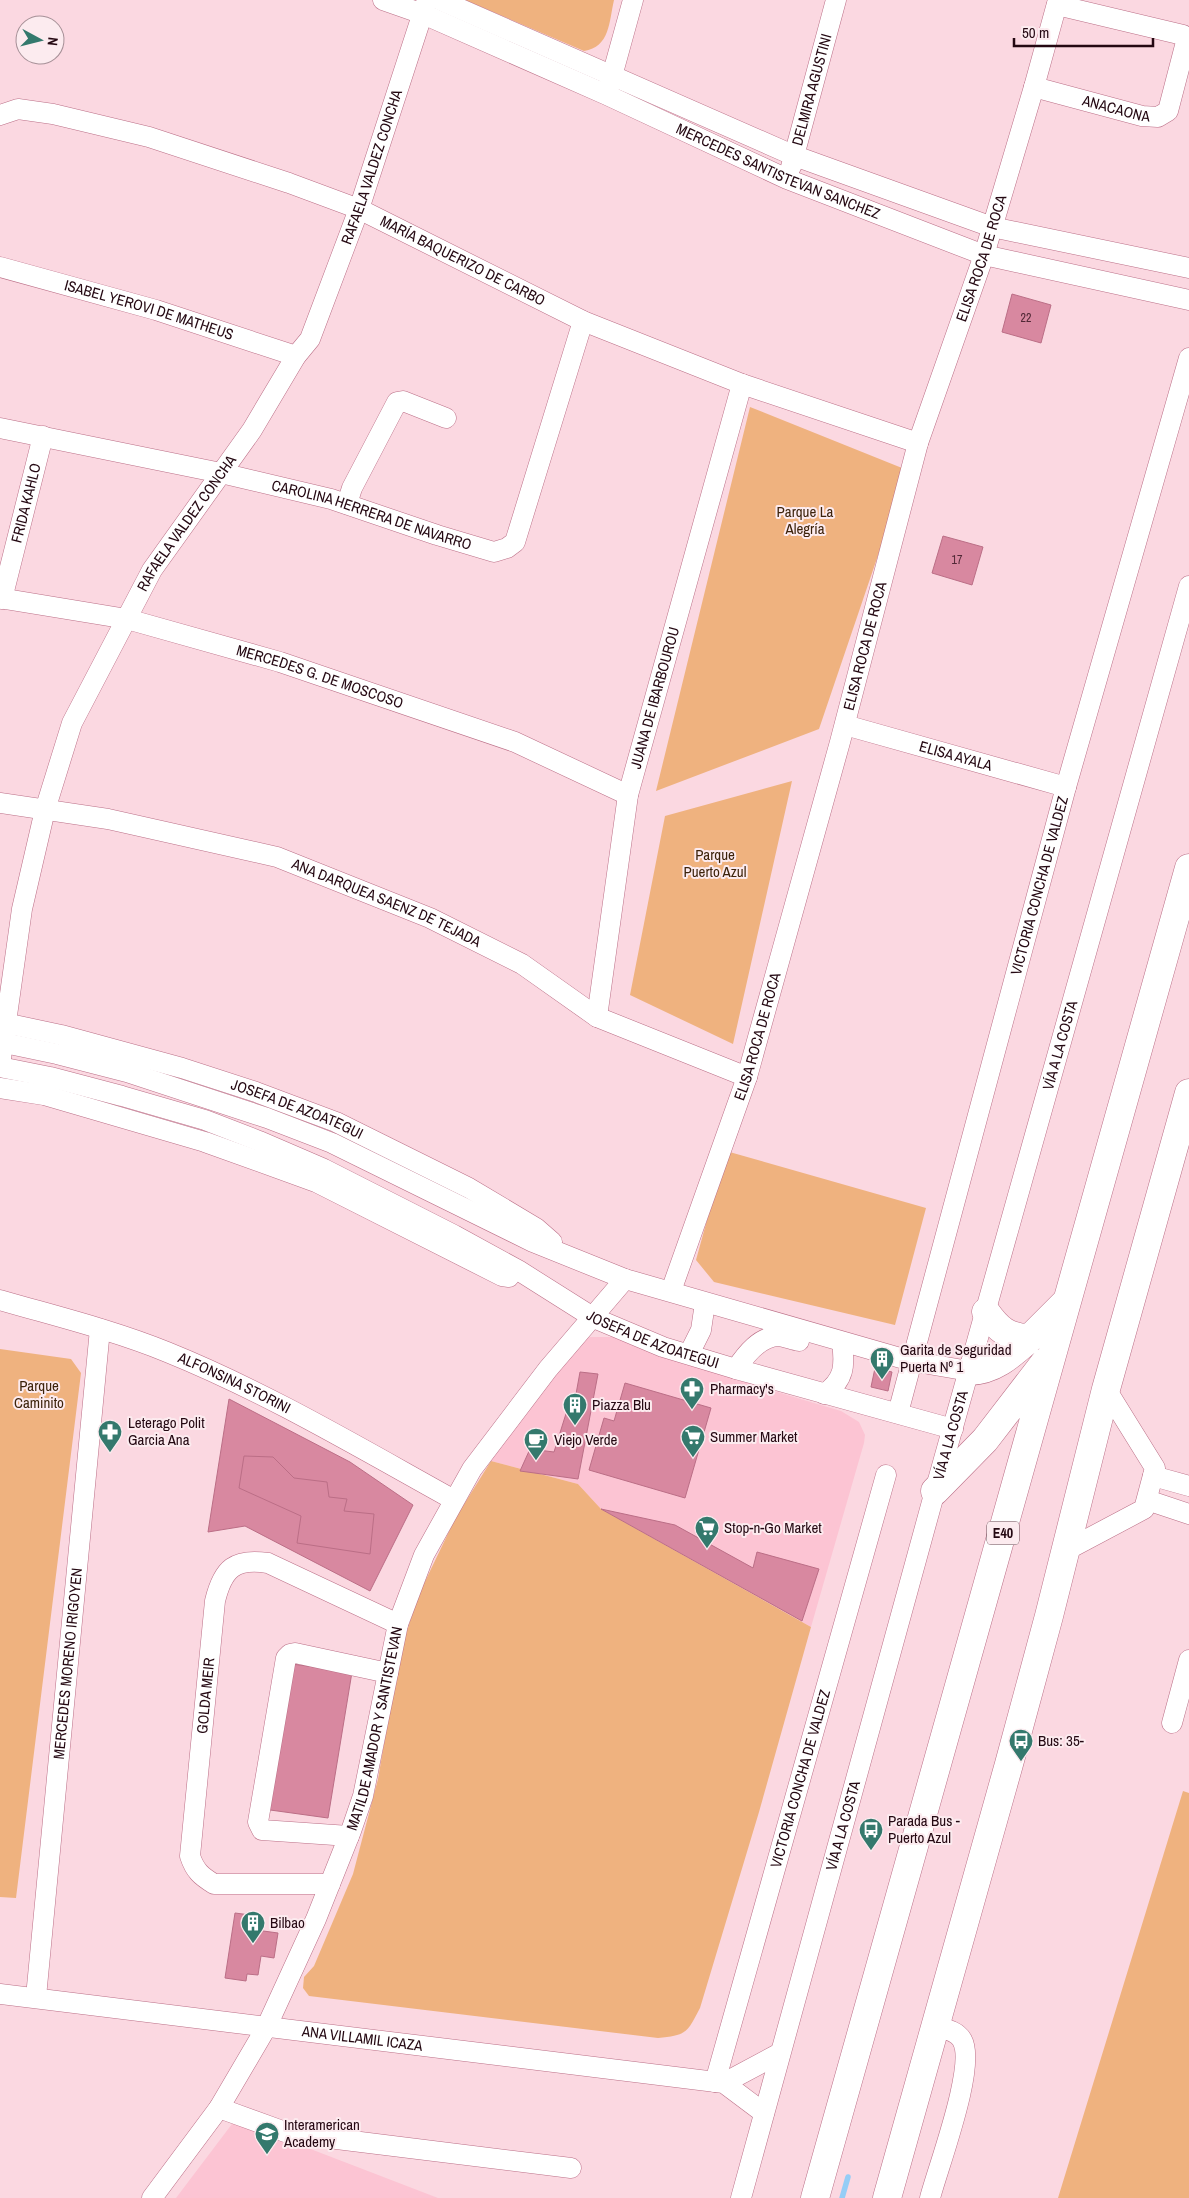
<svg xmlns="http://www.w3.org/2000/svg" width="1189" height="2198" font-family="'Archivo Narrow',sans-serif">
  <style>
    .built { fill: #fcc4d3 }
    .green { fill: #efb27f }
    .lines { fill: none; stroke-linecap: round; stroke-linejoin: round }
    .stream { stroke: #95cdf6; stroke-width: 5.5 }
    .building { fill: #d888a0; stroke: #bb6e86 }
    .minor-casing { stroke: #bb6f87; stroke-width: 21 }
    .highway-casing { stroke: #bb6f87; stroke-width: 29 }
    .minor { stroke: #fff; stroke-width: 20 }
    .highway { stroke: #fff; stroke-width: 28 }
    .labels { text-anchor: middle; stroke-width: 4; stroke-linejoin: round; paint-order: stroke }
    .number-label { font-size: 12px; fill: #512836 }
    .shield { fill: #fcebef; stroke: #654c54; stroke-width: 1 }
    .shield-label { font-size: 14px; font-weight: bold; fill: #240812 }
    .street-label { font-size: 15px; fill: #240812; stroke: #fcebef }
    .park-label { font-size: 15px; fill: #3d230b; stroke: #fcebef }
    .poi-label { font-size: 15px; fill: #240812; stroke: #fcebef; text-anchor: start }
  </style>
  <rect width="100%" height="100%" fill="#fbd8e1"/>
  <path class="built" d="M590,1337H615L744,1382L841,1411L859,1422L865,1435L864,1443L811,1627L601,1509L578,1484L491,1461L577,1345Z
    M235,2120L438,2198H176Z"/>
  <path class="green" d="M465,0H614C609,22 610,47 584,51Z
    M750,407L907,470L819,729L656,791Z
    M792,781L733,1044L630,995L665,816Z
    M726,1151L926,1208L895,1325L714,1282L696,1260Z
    M0,1349L71,1359L81,1373L16,1898L0,1897Z
    M491,1461L578,1484L601,1509L811,1627L759,1812L700,2008C687,2033 687,2035 658,2038L309,1996L303,1988L304,1977L314,1966L353,1874L378,1779L399,1656L418,1596L456,1517Z
    M1183,1791L1189,1793V2198H1058Z"/>
  <g class="lines">
    <path class="stream" d="M842,2198L848,2177"/>
  </g>
  <path class="building" d="M1012,294L1051,305L1041,343L1002,332Z
    M943,536L983,547L972,585L932,573Z
    M875,1368L892,1372L888,1391L871,1387Z
    M580,1372L598,1374L578,1479L520,1471L530,1449L554,1452L569,1404L576,1394Z
    M625,1383L711,1408L685,1498L589,1470L604,1418L614,1421Z
    M229,1399L350,1462L413,1505L370,1591L245,1526L208,1532Z
    M244,1456L273,1457L294,1478L327,1482L329,1497L347,1499L344,1511L374,1514L370,1554L297,1543L301,1516L239,1488Z
    M601,1509L675,1525L753,1568L757,1552L819,1569L802,1621Z
    M292,1664L352,1672L328,1818L263,1809Z
    M235,1913L258,1916L256,1930L278,1933L274,1958L261,1956L258,1975L247,1974L246,1981L225,1978Z"/>
  <g class="lines">
    <defs>
      <g id="minor">
        <path id="s1" d="M383,0L423,14L607,95L787,179L984,255L1189,300"/>
        <path d="M440,0L795,156L992,227L1189,268"/>
        <path d="M609,87L633,0"/>
        <path id="s2" d="M1034,87L1142,116L1158,117L1168,111L1186,42L1183,35L1057,5"/>
        <path id="s3" d="M0,115L18,109L53,114L149,137L289,183L359,209L583,321L742,384L918,443"/>
        <path id="s4" d="M791,167L836,0"/>
        <path id="s5" d="M0,267L156,310L296,356"/>
        <path id="s6" d="M0,428L221,473L331,499L437,535L494,552L507,548L515,542L583,321"/>
        <path d="M347,504L352,488L397,402L403,401L446,418"/>
        <path id="s7" d="M0,598L127,619L280,662L515,742L628,795"/>
        <path id="s8" d="M2,599L43,436"/>
        <path id="s9" d="M845,725L1066,787"/>
        <path id="s10" d="M0,803L108,819L277,857L430,918L522,964L597,1017L747,1077"/>
        <path id="s11" d="M597,1017L628,795L742,384"/>
        <path id="s12" d="M0,1022L61,1035L182,1068L256,1092L336,1122L469,1188L536,1228L552,1242"/>
        <path d="M0,1042L57,1054L127,1072L267,1118L332,1143L533,1242L625,1279L911,1361L969,1371"/>
        <path id="s13" d="M0,1065L22,909L45,810L72,723L152,570L252,430L296,356L310,339L359,209L427,0"/>
        <path id="s14" d="M0,1067L50,1077L122,1096L205,1120L259,1141L324,1169L454,1235L518,1270L594,1318L663,1347L736,1369L953,1429"/>
        <path d="M0,1088L44,1095L205,1142L316,1182L502,1276L509,1277"/>
        <path id="s15" d="M671,1291L747,1077L840,742L918,443L984,255L1034,87L1058,0"/>
        <path id="s16" d="M0,1300C55,1316 113,1330 167,1352C266,1392 360,1448 454,1500"/>
        <path d="M689,1354L701,1330L705,1303"/>
        <path d="M736,1369C746,1354 760,1336 779,1336C786,1337 793,1340 799,1341"/>
        <path d="M824,1394C845,1380 845,1365 842,1342"/>
        <path id="s17" d="M898,1413L1066,787L1189,358"/>
        <path d="M1153,1476L1189,1486"/>
        <path d="M1147,1500L1189,1514"/>
        <path d="M1065,1551L1144,1509L1155,1468L1106,1389"/>
        <path d="M1172,1723L1189,1660"/>
        <path d="M349,1836L262,1830L258,1822L286,1658L290,1654L295,1653L388,1673"/>
        <path id="s18" d="M330,1884H214C201,1876 195,1871 190,1856L215,1601C223,1568 235,1558 268,1563L398,1624"/>
        <path id="s19" d="M0,1994L724,2083L764,2113"/>
        <path id="s20" d="M36,1997L100,1329"/>
        <path id="s21" d="M715,2082L886,1475"/>
        <path d="M724,2083L780,2053"/>
        <path d="M219,2108L288,2133L571,2168"/>
        <path id="s22" d="M152,2198L219,2108L266,2028L316,1919L351,1831L363,1796L398,1624L424,1555L472,1469L548,1369L625,1279"/>
        <path id="s23" d="M741,2198L935,1491L1189,586"/>
        <path d="M930,2198C938,2167 977,2065 962,2040C957,2031 946,2029 936,2026"/>
      </g>
      <path id="highway" d="M986,1312C998,1329 1008,1338 1030,1338L1066,1302
        M969,1371C994,1371 1012,1354 1030,1338
        M935,1491L985,1440L1045,1362
        M815,2198L1189,868
        M887,2198L1009,1764L1049,1616L1106,1389L1189,1093"/>
    </defs>
    <use href="#minor" class="minor-casing"/>
    <use href="#highway" class="highway-casing"/>
    <use href="#minor" class="minor"/>
    <use href="#highway" class="highway"/>
  </g>
  <defs>
    <symbol id="building-pin" viewBox="-11 -11 22 30"><path d="M0 17L-7.5 6A9.5 9.5 0 1 1 7.5 6Z" fill="#34796d" stroke="#fcebef"/><path d="M-4-6H4V6H1V3H-1V6H-4ZM-2.5-4.3h1.7v1.8h-1.7ZM.8-4.3h1.7v1.8H.8ZM-2.5-1h1.7V.8h-1.7ZM.8-1h1.7V.8H.8Z" fill="#fff"/></symbol>
    <symbol id="pharmacy-pin" viewBox="-11 -11 22 30"><path d="M0 17L-7.5 6A9.5 9.5 0 1 1 7.5 6Z" fill="#34796d" stroke="#fcebef"/><path d="M-2-6h4v4h4v4h-4v4h-4v-4h-4v-4h4Z" fill="#fff"/></symbol>
    <symbol id="supermarket-pin" viewBox="-11 -11 22 30"><path d="M0 17L-7.5 6A9.5 9.5 0 1 1 7.5 6Z" fill="#34796d" stroke="#fcebef"/><path d="M-6-5.5h2.5l.6 2H6L4.5 2H-2.5L-4.4-4H-6ZM-1.5 3.2a1.3 1.3 0 1 0 .1 0ZM3 3.2a1.3 1.3 0 1 0 .1 0Z" fill="#fff"/></symbol>
    <symbol id="cafe-pin" viewBox="-11 -11 22 30"><path d="M0 17L-7.5 6A9.5 9.5 0 1 1 7.5 6Z" fill="#34796d" stroke="#fcebef"/><path d="M-5.5-4.5H6V0H3Q3 3.5 0 3.5H-2.5Q-5.5 3.5-5.5 0ZM3-3.2v2h1.7v-2ZM-6 4.5H4V6H-6Z" fill="#fff"/></symbol>
    <symbol id="bus-pin" viewBox="-11 -11 22 30"><path d="M0 17L-7.5 6A9.5 9.5 0 1 1 7.5 6Z" fill="#34796d" stroke="#fcebef"/><path d="M-5-6H5V4H4V6H2V4H-2V6H-4V4H-5ZM-3.5-4V0h7V-4ZM-3.5 1.2v1.5H-2V1.2ZM2 1.2v1.5H3.5V1.2Z" fill="#fff"/></symbol>
    <symbol id="school-pin" viewBox="-11 -11 22 30"><path d="M0 17L-7.5 6A9.5 9.5 0 1 1 7.5 6Z" fill="#34796d" stroke="#fcebef"/><path d="M0-5L7-2L0 1L-7-2ZM-4 1L0 2.5L4 1V4Q0 6-4 4Z" fill="#fff"/></symbol>
  </defs>
  <g fill-rule="evenodd">
    <use href="#building-pin" x="868" y="1345" width="28" height="38"/>
    <use href="#pharmacy-pin" x="678" y="1375" width="28" height="38"/>
    <use href="#building-pin" x="561" y="1391" width="28" height="38"/>
    <use href="#pharmacy-pin" x="96" y="1418" width="28" height="38"/>
    <use href="#supermarket-pin" x="679" y="1423" width="28" height="38"/>
    <use href="#cafe-pin" x="522" y="1426" width="28" height="38"/>
    <use href="#supermarket-pin" x="693" y="1514" width="28" height="38"/>
    <use href="#bus-pin" x="1007" y="1727" width="28" height="38"/>
    <use href="#bus-pin" x="857" y="1816" width="28" height="38"/>
    <use href="#building-pin" x="239" y="1909" width="28" height="38"/>
    <use href="#school-pin" x="253" y="2120" width="28" height="38"/>
  </g>
  <g class="labels">
    <g class="number-label">
      <text x="1026" y="322">22</text>
      <text x="957" y="564">17</text>
    </g>
    <rect class="shield" x="987" y="1521.5" width="32" height="23" rx="4"/>
    <g class="shield-label">
      <text x="1003" y="1538">E40</text>
    </g>
    <g class="street-label">
      <text dy="5" stroke="none"><textPath href="#s4" startOffset="80">DELMIRA AGUSTINI</textPath></text>
      <text dy="5" stroke="none"><textPath href="#s2" startOffset="85">ANACAONA</textPath></text>
      <text dy="5" stroke="none"><textPath href="#s13" startOffset="986">RAFAELA VALDEZ CONCHA</textPath></text>
      <text dy="5" stroke="none"><textPath href="#s1" startOffset="431">MERCEDES SANTISTEVAN SANCHEZ</textPath></text>
      <text dy="5" stroke="none"><textPath href="#s15" startOffset="1079">ELISA ROCA DE ROCA</textPath></text>
      <text dy="5" stroke="none"><textPath href="#s3" startOffset="491">MARÍA BAQUERIZO DE CARBO</textPath></text>
      <text dy="5" stroke="none"><textPath href="#s5" startOffset="155">ISABEL YEROVI DE MATHEUS</textPath></text>
      <text dy="5" stroke="none"><textPath href="#s8" startOffset="99">FRIDA KAHLO</textPath></text>
      <text dy="5" stroke="none"><textPath href="#s6" startOffset="382">CAROLINA HERRERA DE NAVARRO</textPath></text>
      <text dy="5" stroke="none"><textPath href="#s13" startOffset="581">RAFAELA VALDEZ CONCHA</textPath></text>
      <text dy="5" stroke="none"><textPath href="#s15" startOffset="674">ELISA ROCA DE ROCA</textPath></text>
      <text dy="5" stroke="none"><textPath href="#s7" startOffset="330">MERCEDES G. DE MOSCOSO</textPath></text>
      <text dy="5" stroke="none"><textPath href="#s11" startOffset="325">JUANA DE IBARBOUROU</textPath></text>
      <text dy="5" stroke="none"><textPath href="#s9" startOffset="115">ELISA AYALA</textPath></text>
      <text dy="5" stroke="none"><textPath href="#s17" startOffset="546">VICTORIA CONCHA DE VALDEZ</textPath></text>
      <text dy="5" stroke="none"><textPath href="#s10" startOffset="401">ANA DARQUEA SAENZ DE TEJADA</textPath></text>
      <text dy="5" stroke="none"><textPath href="#s15" startOffset="269">ELISA ROCA DE ROCA</textPath></text>
      <text dy="5" stroke="none"><textPath href="#s23" startOffset="1196">VÍA A LA COSTA</textPath></text>
      <text dy="5" stroke="none"><textPath href="#s12" startOffset="310">JOSEFA DE AZOATEGUI</textPath></text>
      <text dy="5" stroke="none"><textPath href="#s14" startOffset="712">JOSEFA DE AZOATEGUI</textPath></text>
      <text dy="5" stroke="none"><textPath href="#s16" startOffset="249">ALFONSINA STORINI</textPath></text>
      <text dy="5" stroke="none"><textPath href="#s23" startOffset="791">VÍA A LA COSTA</textPath></text>
      <text dy="5" stroke="none"><textPath href="#s20" startOffset="335">MERCEDES MORENO IRIGOYEN</textPath></text>
      <text dy="5" stroke="none"><textPath href="#s18" startOffset="315">GOLDA MEIR</textPath></text>
      <text dy="5" stroke="none"><textPath href="#s22" startOffset="525">MATILDE AMADOR Y SANTISTEVAN</textPath></text>
      <text dy="5" stroke="none"><textPath href="#s21" startOffset="315">VICTORIA CONCHA DE VALDEZ</textPath></text>
      <text dy="5" stroke="none"><textPath href="#s23" startOffset="386">VÍA A LA COSTA</textPath></text>
      <text dy="5" stroke="none"><textPath href="#s19" startOffset="365">ANA VILLAMIL ICAZA</textPath></text>
    </g>
    <g class="park-label">
      <text x="805" y="517">Parque La<tspan x="805" dy="17">Alegría</tspan></text>
      <text x="715" y="860">Parque<tspan x="715" dy="17">Puerto Azul</tspan></text>
      <text x="39" y="1391">Parque<tspan x="39" dy="17">Caminito</tspan></text>
    </g>
    <g class="poi-label">
      <text x="900" y="1355">Garita de Seguridad<tspan x="900" dy="17">Puerta Nº 1</tspan></text>
      <text x="710" y="1394">Pharmacy's</text>
      <text x="592" y="1410">Piazza Blu</text>
      <text x="128" y="1428">Leterago Polit<tspan x="128" dy="17">Garcia Ana</tspan></text>
      <text x="710" y="1442">Summer Market</text>
      <text x="554" y="1445">Viejo Verde</text>
      <text x="724" y="1533">Stop-n-Go Market</text>
      <text x="1038" y="1746">Bus: 35-</text>
      <text x="888" y="1826">Parada Bus -<tspan x="888" dy="17">Puerto Azul</tspan></text>
      <text x="270" y="1928">Bilbao</text>
      <text x="284" y="2130">Interamerican<tspan x="284" dy="17">Academy</tspan></text>
    </g>
  </g>
  <g transform="translate(40 40) rotate(97)"><circle r="24" fill="#fcebef" stroke="#a69097"/>
  <path d="M0-4L9 19L0 12L-9 19Z" fill="#34796d"/>
  <text y="-8" font-size="14" font-weight="bold" text-anchor="middle" fill="#240812">N</text>
  </g>
  <path d="M1014 38v8h139v-8" fill="none" stroke="#240812" stroke-width="2.5"/>
  <text x="1022" y="38" font-size="15" fill="#240812" stroke="#fcebef" stroke-width="4" paint-order="stroke">50 m</text>
</svg>
